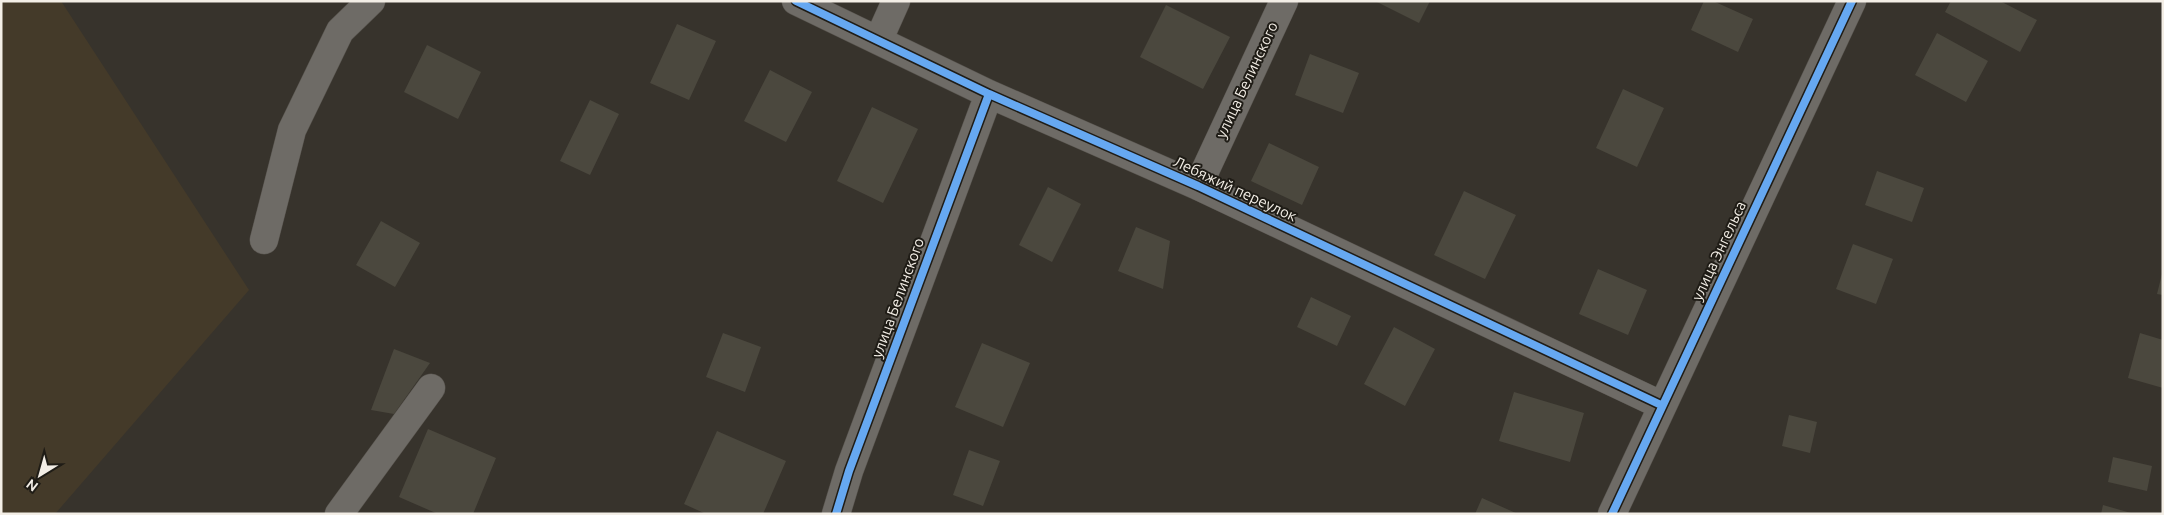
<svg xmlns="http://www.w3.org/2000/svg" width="2164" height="515" font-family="Ubuntu,sans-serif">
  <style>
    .built { fill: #443a29 }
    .building { fill: #4b483e }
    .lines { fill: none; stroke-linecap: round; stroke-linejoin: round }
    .minor-casing { stroke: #55514b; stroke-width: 29 }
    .minor { stroke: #6e6b66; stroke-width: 28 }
    .cycleway-casing { stroke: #1f1c16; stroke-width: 11 }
    .cycleway { stroke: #66a8f1; stroke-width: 8 }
    .labels { text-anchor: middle; stroke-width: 4; stroke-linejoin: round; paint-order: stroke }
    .street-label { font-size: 15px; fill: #f3eee6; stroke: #1f1c16 }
  </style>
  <rect width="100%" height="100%" fill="#37332c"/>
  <path class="built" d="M1,1H61L249,290L55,514H1Z"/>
  <path class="building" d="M1375,1H1430L1419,23Z
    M1704,1H1713L1753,19L1738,52L1691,30Z
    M1951,1H2000L2037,20L2020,52L1945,12Z
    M1166,5L1230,37L1203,89L1140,57Z
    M677,24L716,41L689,100L650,83Z
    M1937,33L1988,61L1966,102L1915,75Z
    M427,45L481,72L458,119L404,92Z
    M1310,54L1359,73L1343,113L1295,95Z
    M770,70L812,92L786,142L744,121Z
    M1623,89L1664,108L1637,167L1596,148Z
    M590,100L619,114L590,175L560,161Z
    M872,107L918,129L883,203L837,181Z
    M1269,143L1319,167L1302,205L1251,181Z
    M1877,171L1924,188L1912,222L1865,205Z
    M1048,187L1081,204L1052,262L1019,245Z
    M1464,191L1516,215L1485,279L1434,255Z
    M381,221L420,243L395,287L356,265Z
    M1136,227L1170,241L1163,289L1118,271Z
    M1853,244L1893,259L1876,304L1836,289Z
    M1598,269L1647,290L1628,335L1579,314Z
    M2162,274H2163V295L2157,294Z
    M1311,297L1351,316L1337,346L1297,327Z
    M1394,327L1435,349L1405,406L1364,384Z
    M723,333L761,347L745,392L706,377Z
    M2140,333L2163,340V388L2128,378Z
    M982,343L1030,363L1003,427L955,407Z
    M394,349L430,363L394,414L371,410Z
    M1514,392L1584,413L1570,462L1499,441Z
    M1789,415L1817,422L1810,453L1782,446Z
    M428,429L496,458L473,514H438L399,497Z
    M717,431L786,461L763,514H706L684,504Z
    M969,450L1000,461L983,506L953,495Z
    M2113,457L2152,466L2147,491L2108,482Z
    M1482,498L1518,514H1475Z
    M2103,505L2131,513V514H2101Z"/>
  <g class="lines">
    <defs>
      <path id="minor" d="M796,1L989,94L1198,186L1661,405
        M879,39L896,1
        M1198,186L1284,1
        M264,240L292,130L340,31L371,1
        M339,514L431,388
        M836,514L849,471L989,94
        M1612,514L1852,1"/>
    </defs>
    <use href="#minor" class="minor-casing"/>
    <use href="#minor" class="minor"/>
    <defs>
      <path id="cycleway" d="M796,1L989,94L1198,186L1661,405
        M836,514L849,471L989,94
        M1612,514L1852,1"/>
    </defs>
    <use href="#cycleway" class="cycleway-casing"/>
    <use href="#cycleway" class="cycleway"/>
  </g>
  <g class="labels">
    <g class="street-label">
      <text transform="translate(1247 80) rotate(-65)" y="5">улица Белинского</text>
      <text transform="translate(1235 189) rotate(25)" y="5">Лебяжий переулок</text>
      <text transform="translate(1719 251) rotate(-65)" y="5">улица Энгельса</text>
      <text transform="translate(898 298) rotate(-70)" y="5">улица Белинского</text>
    </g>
  </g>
  <rect width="2164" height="515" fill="none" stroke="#f3eee6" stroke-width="5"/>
  <g transform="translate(40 475) rotate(217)" stroke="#1f1c16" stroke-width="4" paint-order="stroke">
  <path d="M0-4L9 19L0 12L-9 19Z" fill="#f3eee6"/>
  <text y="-8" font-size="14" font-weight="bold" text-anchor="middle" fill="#f3eee6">N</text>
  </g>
</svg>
